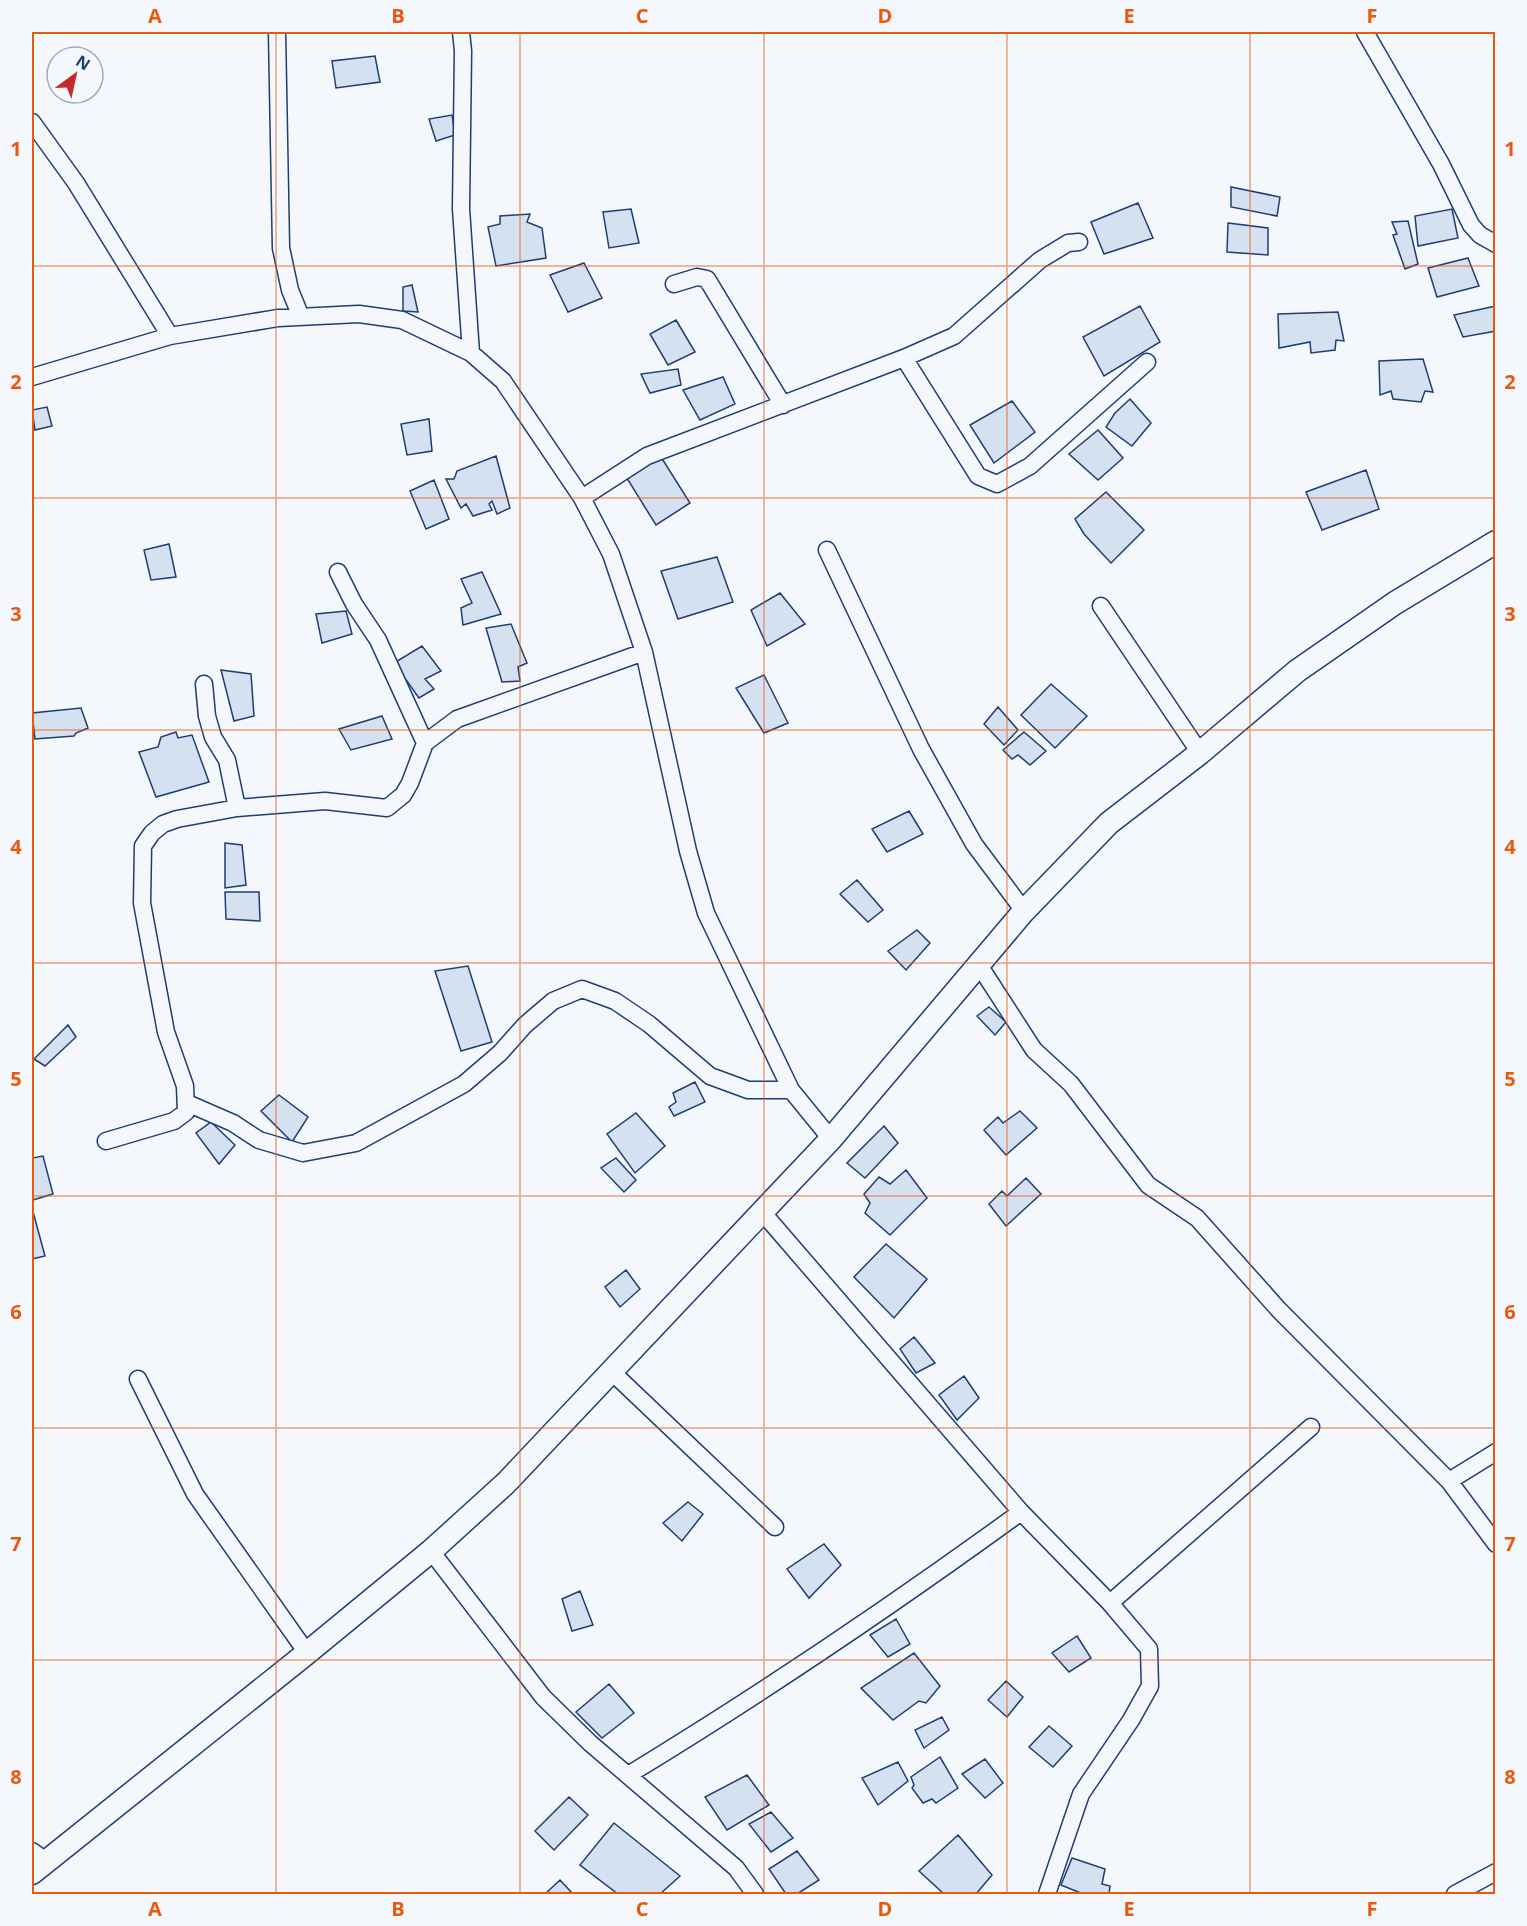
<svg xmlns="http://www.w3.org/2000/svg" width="1527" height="1926" font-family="'Open Sans',sans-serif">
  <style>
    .building { fill: #d5e0f0; stroke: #1d3f73; stroke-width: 1.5 }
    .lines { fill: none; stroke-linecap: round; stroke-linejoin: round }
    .street-casing { stroke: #1d3f73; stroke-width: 19 }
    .secondary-casing { stroke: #1d3f73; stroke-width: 25 }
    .street { stroke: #f4f7fb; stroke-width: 16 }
    .secondary { stroke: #f4f7fb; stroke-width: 22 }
    .grid { fill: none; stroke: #e8590c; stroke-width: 1.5; stroke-opacity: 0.55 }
    .neatline { fill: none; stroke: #e8590c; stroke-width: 2 }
    .grid-label { font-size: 20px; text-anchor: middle; font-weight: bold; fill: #e8590c }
  </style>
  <rect width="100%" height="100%" fill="#f4f7fb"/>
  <path class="building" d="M375,56L380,82L336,88L332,61Z
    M452,115L455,135L436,141L429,119Z
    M1231,187L1280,197L1277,216L1231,207Z
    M1138,203L1153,238L1104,254L1091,222Z
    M631,209L639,243L609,248L603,212Z
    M1452,209L1458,238L1418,246L1415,216Z
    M530,214L527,222L542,228L546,258L496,266L488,227L500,224V216Z
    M1408,221L1418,264L1405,269L1393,235L1397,234L1392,222Z
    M1228,223L1268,228V255L1227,252Z
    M1468,258L1479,286L1437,297L1428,268Z
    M584,263L602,298L568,312L550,275Z
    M412,285L418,312L403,311V287Z
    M1140,306L1160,342L1104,376L1083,337Z
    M1496,306V331L1463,337L1454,315Z
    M1338,312L1344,341L1336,340L1335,350L1311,353L1310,342L1279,348L1278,314Z
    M676,320L695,352L668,365L650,334Z
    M1423,359L1433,392L1425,391L1421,402L1393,399L1391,391L1380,395L1379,361Z
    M678,369L681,385L650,393L641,374Z
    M723,377L735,404L700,420L683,390Z
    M1130,399L1151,423L1132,446L1106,427L1115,413Z
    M1012,401L1035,432L994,463L970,425Z
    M47,407L52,426L35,430L32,410Z
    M429,419L432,451L407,455L401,424Z
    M1098,430L1123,458L1098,480L1069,454Z
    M496,456L510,508L497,514L492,501L489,504L492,510L473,516L466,504L461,508L446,479H454L457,471Z
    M661,457L690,503L656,525L625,475Z
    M1366,470L1379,509L1322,530L1306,492Z
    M434,480L449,519L426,529L410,491Z
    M1106,492L1144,530L1111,563L1084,534L1075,519Z
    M169,544L176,577L151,580L144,550Z
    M717,557L733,602L678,619L661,571Z
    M482,572L501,614L463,625L461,608L472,603L461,579Z
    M780,593L805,624L767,646L751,610Z
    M346,611L352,634L322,643L316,614Z
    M511,624L527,663L518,667L520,681L502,682L486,628Z
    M422,646L441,671L425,679L434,689L419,698L394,663Z
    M221,670L251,674L254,716L234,721Z
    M764,675L788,723L764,733L736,688Z
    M1051,684L1087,716L1055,748L1021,715Z
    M998,707L1018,730L1004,745L984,724Z
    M81,708L88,728L76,733L74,736L35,739L32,713Z
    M382,716L392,739L351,750L339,729Z
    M176,732L178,738L192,735L209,782L156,797L139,752L158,747L161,737Z
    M1024,732L1046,751L1030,765L1018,755L1012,759L1003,750Z
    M909,811L923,834L887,852L872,829Z
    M225,843L242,845L246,885L225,888Z
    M857,880L883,910L868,922L840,894Z
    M225,892H259L260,921L226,919Z
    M917,930L930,943L906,970L888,951Z
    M468,966L492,1042L461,1051L435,971Z
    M989,1007L1006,1022L995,1035L977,1016Z
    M68,1025L76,1037L45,1066L34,1059Z
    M695,1082L705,1102L674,1116L669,1107L676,1102L673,1093Z
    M279,1095L308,1117L292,1142L261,1111Z
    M1020,1111L1037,1128L1006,1155L984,1130L998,1117L1003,1123Z
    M636,1113L665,1146L635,1173L607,1134Z
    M211,1122L235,1145L219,1164L196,1133Z
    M884,1126L898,1143L865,1178L847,1163Z
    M43,1156L53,1194L33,1200L32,1158Z
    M616,1158L636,1180L624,1192L601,1168Z
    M906,1170L927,1198L890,1235L865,1213L870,1203L864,1194L879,1177L890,1184Z
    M1026,1178L1041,1194L1006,1226L989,1204L1002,1191L1007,1196Z
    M32,1208L45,1256L32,1259Z
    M886,1244L927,1279L894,1318L854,1277Z
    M626,1270L640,1289L620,1307L605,1287Z
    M914,1337L935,1363L916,1373L900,1349Z
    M964,1376L979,1398L957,1420L939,1395Z
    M688,1502L703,1514L682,1541L663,1523Z
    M824,1544L841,1565L809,1598L787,1569Z
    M580,1591L593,1625L572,1631L562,1599Z
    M896,1619L910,1644L888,1657L870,1635Z
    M1077,1636L1091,1658L1069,1672L1052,1653Z
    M914,1653L940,1686L926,1703L919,1701L893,1720L861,1688Z
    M1006,1681L1023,1697L1007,1717L988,1700Z
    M609,1684L634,1713L602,1738L576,1712Z
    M942,1717L949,1730L924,1748L915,1730Z
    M1049,1726L1072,1746L1053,1767L1029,1747Z
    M940,1757L958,1788L936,1803L932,1799L923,1803L912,1788L914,1785L911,1777Z
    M985,1759L1003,1783L985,1798L962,1774Z
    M898,1762L908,1781L878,1805L862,1778Z
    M747,1775L769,1805L727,1830L705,1797Z
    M569,1797L588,1815L554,1850L535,1831Z
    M771,1812L793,1838L771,1852L749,1824Z
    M614,1823L680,1876L660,1894H618L580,1865Z
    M958,1835L992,1875L976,1894H944L919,1871Z
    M797,1851L819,1880L797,1894H786L769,1869Z
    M1072,1858L1105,1869L1102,1884L1110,1886L1109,1894H1083L1061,1885Z
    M560,1880L573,1894H545Z"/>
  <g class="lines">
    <defs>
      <path id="street" d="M277,32L281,248L290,290L301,317
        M461,32L463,51L461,209L471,353
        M1365,32L1441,164L1471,225L1480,235L1496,244
        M32,122L76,183L170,336
        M674,284L697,277L707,279L783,405
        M904,358L978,476L997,484L1030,466L1147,362
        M32,377L170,336L278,318L359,314L402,320L471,353L503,381L582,498L611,554L644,652L688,851L706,913L791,1090L831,1139
        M582,498L647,456L904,358L954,336L1040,260L1068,243L1079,242
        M827,550L921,749L974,844L1024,911
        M338,572L354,604L378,640L425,743
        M1101,606L1200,753
        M204,684L207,716L213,737L227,760L237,808
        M979,965L1034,1050L1071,1084L1148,1185L1197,1218L1279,1310L1449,1481L1496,1544
        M187,1103L233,1123L259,1140L303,1153L356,1143L464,1084L500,1053L525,1025L553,1001L582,989L615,1001L649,1024L710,1076L748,1090H791
        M106,1141L174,1121L186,1112L185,1086L166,1032L142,903L143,846L152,833L163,824L177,819L237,808L325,801L387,808L403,795L410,783L425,743L457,719L644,652
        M763,1213L1021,1512L1110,1603L1149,1649L1150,1686L1131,1720L1081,1794L1047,1894
        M612,1372L775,1527
        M138,1379L195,1494L307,1653
        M1449,1481L1496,1452
        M431,1551L543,1697L590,1743L736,1868L755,1894
        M1110,1603L1311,1427
        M628,1775C763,1693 893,1605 1021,1512
        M32,1851L46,1861
        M1455,1894L1496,1872"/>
      <path id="secondary" d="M32,1873L307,1653L431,1551L506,1483L831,1139L1024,911L1109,823L1200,753L1297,671L1395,603L1496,542"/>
    </defs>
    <use href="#street" class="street-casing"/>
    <use href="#secondary" class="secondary-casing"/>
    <use href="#street" class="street"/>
    <use href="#secondary" class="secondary"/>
  </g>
  <path class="grid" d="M276,32V1894M520,32V1894M764,32V1894M1007,32V1894M1250,32V1894M32,266H1496M32,498H1496M32,730H1496M32,963H1496M32,1196H1496M32,1428H1496M32,1660H1496"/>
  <rect width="1527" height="1926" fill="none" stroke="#f4f7fb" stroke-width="66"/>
  <g transform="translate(75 75) rotate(33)"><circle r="28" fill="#f4f7fb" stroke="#9eadc5" stroke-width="1.5"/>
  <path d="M0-4.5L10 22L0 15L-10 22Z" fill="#c62828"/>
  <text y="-9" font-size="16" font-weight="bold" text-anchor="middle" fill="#1d3f73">N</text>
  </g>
  <rect x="33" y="33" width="1461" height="1860" class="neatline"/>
  <g class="grid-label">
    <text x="155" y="23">A</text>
    <text x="398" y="23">B</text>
    <text x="642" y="23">C</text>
    <text x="885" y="23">D</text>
    <text x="1129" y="23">E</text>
    <text x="1372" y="23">F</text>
    <text x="16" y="156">1</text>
    <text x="1510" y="156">1</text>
    <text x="16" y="389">2</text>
    <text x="1510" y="389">2</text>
    <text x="16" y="621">3</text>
    <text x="1510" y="621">3</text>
    <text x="16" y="854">4</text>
    <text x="1510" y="854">4</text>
    <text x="16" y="1086">5</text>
    <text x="1510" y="1086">5</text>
    <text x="16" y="1319">6</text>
    <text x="1510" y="1319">6</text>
    <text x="16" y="1551">7</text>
    <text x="1510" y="1551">7</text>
    <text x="16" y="1784">8</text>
    <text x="1510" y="1784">8</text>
    <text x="155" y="1916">A</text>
    <text x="398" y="1916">B</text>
    <text x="642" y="1916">C</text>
    <text x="885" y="1916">D</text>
    <text x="1129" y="1916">E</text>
    <text x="1372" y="1916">F</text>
  </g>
</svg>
